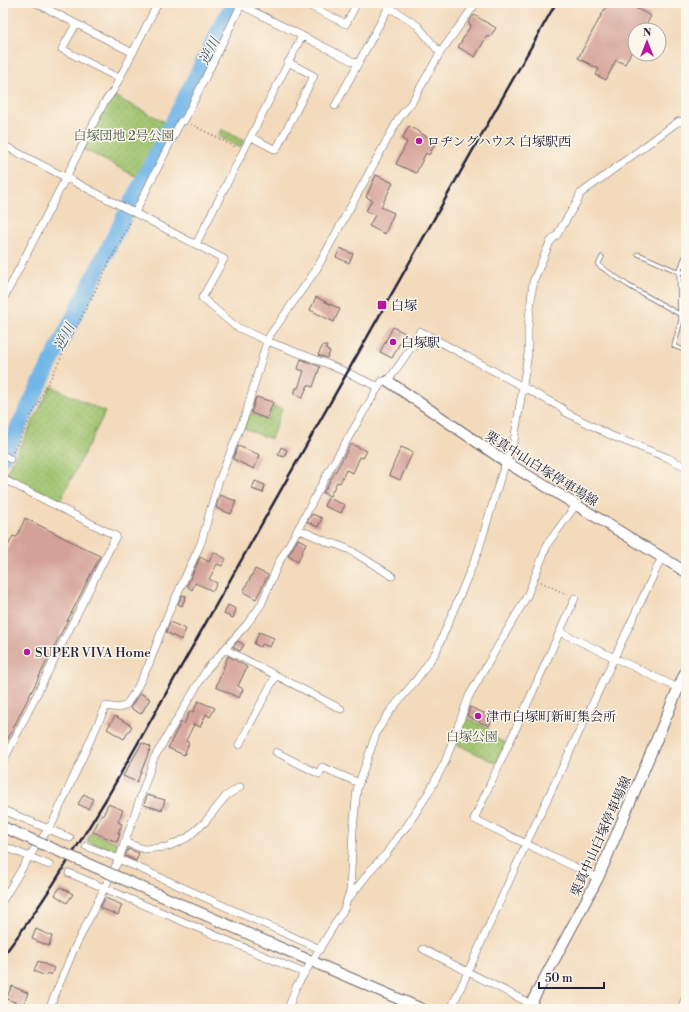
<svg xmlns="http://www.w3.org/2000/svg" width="689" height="1012" font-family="'Libre Bodoni','Noto Serif JP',serif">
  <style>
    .grass { fill: url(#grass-tufts); stroke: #607254 }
    .park { fill: url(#park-dots); stroke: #607254 }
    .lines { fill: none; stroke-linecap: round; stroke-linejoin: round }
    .river { stroke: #72b6e8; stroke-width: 16 }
    .building { fill: #d4a197 }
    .lane-casing { stroke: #6b6268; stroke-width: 5 }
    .street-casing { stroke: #6b6268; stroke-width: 8 }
    .secondary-casing { stroke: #6b6268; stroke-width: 12 }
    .path { stroke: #6b6268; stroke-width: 1.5; stroke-dasharray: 1 3; stroke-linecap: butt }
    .lane { stroke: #fff; stroke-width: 3.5 }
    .street { stroke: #fff; stroke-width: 7 }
    .secondary { stroke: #fff; stroke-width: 10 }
    .rail { stroke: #22223b; stroke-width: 2.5 }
    .secondary-bridge-casing { stroke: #6b6268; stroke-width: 12; stroke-linecap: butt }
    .secondary-bridge { stroke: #fff; stroke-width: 10 }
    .poi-dot { fill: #b5179e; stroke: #fbf7ec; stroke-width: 1.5 }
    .labels { text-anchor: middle; stroke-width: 3; stroke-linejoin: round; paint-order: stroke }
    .park-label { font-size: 13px; fill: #4e5a4c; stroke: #fbf7ec }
    .poi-label { font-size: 13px; fill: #22223b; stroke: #fbf7ec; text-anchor: start }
    .street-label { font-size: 13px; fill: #22223b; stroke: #fbf7ec }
    .water-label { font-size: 14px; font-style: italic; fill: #3e5678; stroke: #fbf7ec }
  </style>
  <defs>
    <pattern id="grass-tufts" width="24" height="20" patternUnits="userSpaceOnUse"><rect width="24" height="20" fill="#9fc36d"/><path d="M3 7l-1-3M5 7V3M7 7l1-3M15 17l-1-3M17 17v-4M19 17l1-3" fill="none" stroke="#89a75f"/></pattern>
    <pattern id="park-dots" width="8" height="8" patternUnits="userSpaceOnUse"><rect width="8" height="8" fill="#9fc36d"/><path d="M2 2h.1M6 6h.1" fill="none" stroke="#89a75f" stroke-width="1.8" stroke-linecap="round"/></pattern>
  </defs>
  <rect width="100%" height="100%" fill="#fbf7ec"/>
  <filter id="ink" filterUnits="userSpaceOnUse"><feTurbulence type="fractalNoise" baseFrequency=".025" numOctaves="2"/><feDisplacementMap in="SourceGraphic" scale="8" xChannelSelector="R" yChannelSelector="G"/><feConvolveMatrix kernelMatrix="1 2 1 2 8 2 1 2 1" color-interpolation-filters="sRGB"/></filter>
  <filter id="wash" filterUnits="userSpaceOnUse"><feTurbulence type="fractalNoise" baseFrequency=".012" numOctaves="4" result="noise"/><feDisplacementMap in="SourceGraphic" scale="16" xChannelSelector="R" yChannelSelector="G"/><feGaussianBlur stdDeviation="0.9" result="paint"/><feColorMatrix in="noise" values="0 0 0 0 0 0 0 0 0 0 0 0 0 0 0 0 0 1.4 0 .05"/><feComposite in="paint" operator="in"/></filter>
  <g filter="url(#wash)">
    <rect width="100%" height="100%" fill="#f3dabb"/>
    <path class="grass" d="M91,833L120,844L115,852L87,841Z"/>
    <path class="park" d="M114,96L165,122L137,177L83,149L106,103Z
      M221,129L244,141L240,148L218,136Z
      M51,386L105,412L59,503L5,476Z
      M273,406L282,409L271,439L243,428L249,413L268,420Z
      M463,716L489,728L486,734L506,743L496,763L454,743Z"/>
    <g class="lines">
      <path class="river" d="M130,206L233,3
        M3,457L124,217"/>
    </g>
    <g id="blocks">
      <path class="building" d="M608,3H626L651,16L643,30H635V45L625,64L616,60L606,80L596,75L599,69L578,58Z
        M474,15L496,28L490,37L487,36L475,57L458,47L471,25L468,23Z
        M409,126L436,142L429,155L426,153L416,173L396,164L407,142L402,139Z
        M376,175L393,183L381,207L394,213L385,234L369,226L375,215L366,211L372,200L366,197Z
        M340,248L353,254L349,263L336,257Z
        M316,297L340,309L334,322L310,310Z
        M393,327L405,333L392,358L380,352Z
        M323,345L327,346L326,349L330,352L327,358L318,355Z
        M301,359L320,367L313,387L308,385L302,398L294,394L296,388H298L304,371L298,369Z
        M256,397L273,402L267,419L251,413Z
        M351,444L367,451L363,458L360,457L353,473L346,470L340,483L337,482L330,496L323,493Z
        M238,446L260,455L254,469L233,459Z
        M281,447L287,450L284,457L278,455Z
        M401,447L413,452L400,480L389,475Z
        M255,481L265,485L263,493L252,489Z
        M220,495L236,501L231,514L216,508Z
        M328,498L345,505L341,513L324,506Z
        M312,514L322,518L318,527L307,522Z
        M25,518L100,556L3,748V546L7,548L13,536L17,537Z
        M298,539L306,543L298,562L288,556Z
        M214,552L226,559L222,566L217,564L209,579L217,583L213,591L195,583L192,590L187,586L200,557L209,562Z
        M255,569L268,575L256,599L243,592Z
        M182,595L186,596L182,606L178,604Z
        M228,605L236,609L233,618L224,614Z
        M170,622L186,629L181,640L166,632Z
        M259,632L274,638L270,647L262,644L261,647L254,644Z
        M238,641L244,645L240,651L233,647Z
        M228,656L247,667L238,686L243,689L239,698L216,687Z
        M140,693L150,699L141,714L130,708Z
        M198,701L215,708L210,717L206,714L200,727L194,724L186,741L189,743L184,755L168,748L181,722L184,724L190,711L193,712Z
        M470,707L493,717L489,726L467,716Z
        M115,716L132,726L124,739L107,729Z
        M142,743L151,747L137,782L123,776Z
        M84,794L93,799L88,809L78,804Z
        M147,795L165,800L162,810L144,805Z
        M108,804L123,810L118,822L122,824L118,833L120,834L117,842L93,832L101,815L103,816Z
        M128,849L139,853L136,861L125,856Z
        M60,887L73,894L67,903L55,895Z
        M105,898L122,905L118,915L100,908Z
        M36,929L52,936L49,946L32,939Z
        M38,961L54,968L51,975L47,973L45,976L34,971Z
        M12,986L28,993L22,1009L14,1006L15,1002L6,999Z"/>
    </g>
  </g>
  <g filter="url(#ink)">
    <use href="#blocks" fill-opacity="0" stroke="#6b6268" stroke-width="1"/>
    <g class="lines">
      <defs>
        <path id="lane" d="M638,254L679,272H686
          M602,257L598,265L629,286L681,315V320L674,346L686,351
          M680,314L679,272L686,254"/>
        <path id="street" d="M36,3L133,53
          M237,3L358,64
          M304,3L346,24L357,3
          M389,7L418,26L440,53
          M76,24L62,49L120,79
          M335,106L391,3
          M251,137L276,150L314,76L288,62
          M3,145L224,259L202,298L235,326L267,341L330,365L379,387
          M135,213L181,121H184L242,3
          M196,244L302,36
          M3,300L104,103L113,91L158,3
          M3,455L10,459
          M3,479L116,536L3,762
          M298,529L332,544L333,543L350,550L392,576
          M575,598L529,700L474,819L598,878
          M560,632L678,688
          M225,649L341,709
          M239,745L276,675
          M276,752L319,774L322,767L359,783
          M3,810L70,838
          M124,842L144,849L167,847L187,838L205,822L226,796L240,787
          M3,846L49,865
          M86,846L119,859L320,949
          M69,873L304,973
          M349,898L375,865L386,854L398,836L407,826L429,792L445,762L469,696L527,596L548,543L576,505
          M3,900L29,857L53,822L106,706L119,708L126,705L136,690L149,664L168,614L201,543L218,483L246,413L267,341L270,335L316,270L399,118L412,102L440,53L476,3
          M423,949L531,1004
          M3,1007L9,1009
          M49,1009L74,949L119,859L154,758L207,669L247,624L261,605L279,562L298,529L331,467L382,381H388L415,342L420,331L562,408L565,412L612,436L668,458L686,467
          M288,1009L296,987L344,909L350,891L353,830L357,789L377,731L391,710L417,679L436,652L478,552L500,479L514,441L528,354V328L533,282L550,242L557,235L579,198V196L580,194L679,121L686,124
          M451,1009L526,844L662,557
          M681,1009L686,996"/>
        <path id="secondary" d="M388,381L506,462L686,572
          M295,954L422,1009
          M528,1009L598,878L686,670"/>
      </defs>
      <use href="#lane" class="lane-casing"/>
      <use href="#street" class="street-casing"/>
      <use href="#secondary" class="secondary-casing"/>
      <path class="path" d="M191,124L237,148
        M13,452L131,220
        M541,582L568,595"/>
      <use href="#lane" class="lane"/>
      <use href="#street" class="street"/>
      <use href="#secondary" class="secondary"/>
      <path class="rail" d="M3,956C42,905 75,850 108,796L556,3"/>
      <defs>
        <path id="secondary-bridge" d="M3,827L295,954"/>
      </defs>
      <use href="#secondary-bridge" class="secondary-bridge-casing"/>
      <use href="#secondary-bridge" class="secondary-bridge"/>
    </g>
  </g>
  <g class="poi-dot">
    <circle cx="419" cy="141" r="4"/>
    <rect x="377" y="300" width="10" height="10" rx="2"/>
    <circle cx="393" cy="342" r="4"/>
    <circle cx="27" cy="652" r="4"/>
    <circle cx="478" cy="716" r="4"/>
  </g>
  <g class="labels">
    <g class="park-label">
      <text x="124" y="140">白塚団地 2号公園</text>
      <text x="472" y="741">白塚公園</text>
    </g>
    <g class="poi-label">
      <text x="427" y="146">ロヂングハウス 白塚駅西</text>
      <text x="391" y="310">白塚</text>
      <text x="401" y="347">白塚駅</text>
      <text x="35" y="657">SUPER VIVA Home</text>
      <text x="486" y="721">津市白塚町新町集会所</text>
    </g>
    <g class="street-label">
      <text transform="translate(542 468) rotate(32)" y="5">栗真中山白塚停車場線</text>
      <text transform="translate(600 836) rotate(-66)" y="5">栗真中山白塚停車場線</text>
    </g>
    <g class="water-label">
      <text transform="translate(209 51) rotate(-63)" y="5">逆川</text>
      <text transform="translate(64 337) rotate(-63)" y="5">逆川</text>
    </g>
  </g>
  <rect width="689" height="1012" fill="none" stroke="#fbf7ec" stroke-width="16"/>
  <g transform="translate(647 42)"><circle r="19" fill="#fbf7ec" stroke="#a4a2a5"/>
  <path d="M0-3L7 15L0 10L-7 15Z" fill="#b5179e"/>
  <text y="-6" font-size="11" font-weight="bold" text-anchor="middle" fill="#22223b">N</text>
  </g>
  <path d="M539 982v6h65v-6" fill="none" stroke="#22223b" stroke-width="2"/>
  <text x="545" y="982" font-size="12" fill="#22223b" stroke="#fbf7ec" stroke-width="3" paint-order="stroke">50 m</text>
</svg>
